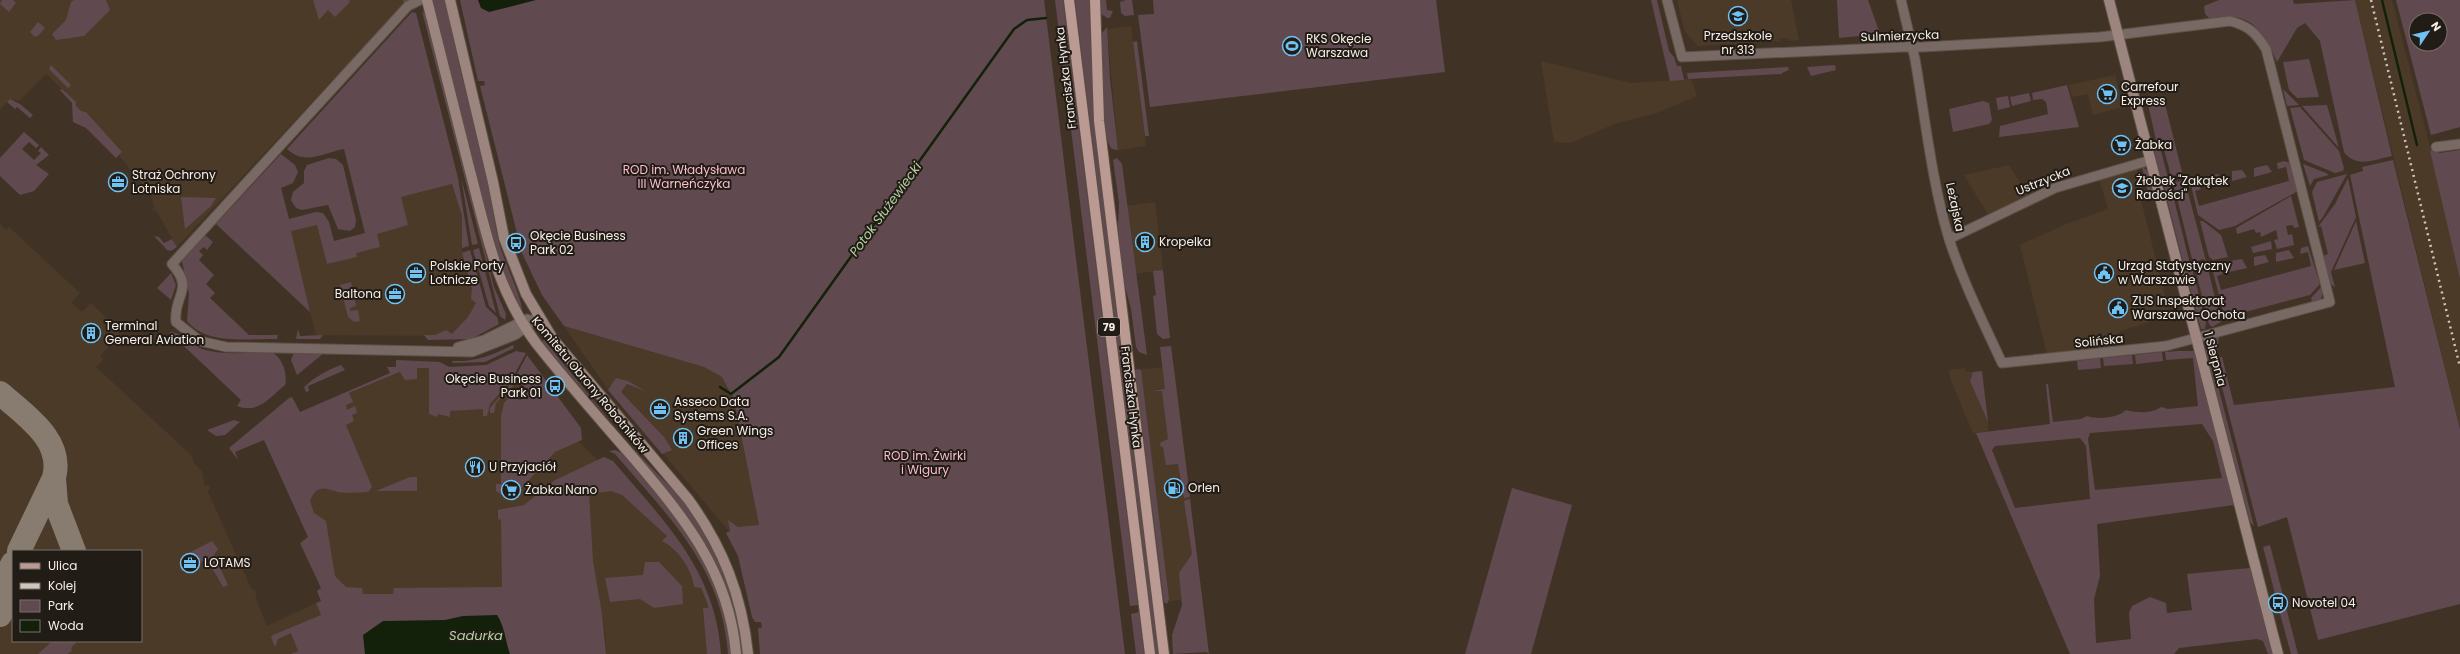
<svg xmlns="http://www.w3.org/2000/svg" width="2460" height="654" font-family="Poppins,sans-serif">
  <style>
    .built { fill: #4c3a28; fill-rule: evenodd }
    .green { fill: #614950; fill-rule: evenodd }
    .water { fill: #13210a }
    .lines { fill: none; stroke-linecap: round; stroke-linejoin: round }
    .stream { stroke: #13210a; stroke-width: 2.5 }
    .taxiway { stroke: #887c71; stroke-width: 24 }
    .street-casing { stroke: #5d5145; stroke-width: 11 }
    .secondary-casing { stroke: #5d5145; stroke-width: 12 }
    .primary-casing { stroke: #5d5145; stroke-width: 12 }
    .street { stroke: #786965; stroke-width: 9 }
    .secondary { stroke: #9d857f; stroke-width: 10 }
    .primary { stroke: #ba9a93; stroke-width: 10 }
    .rail { stroke: #cfc5bc; stroke-width: 2.5; stroke-dasharray: 2 4; stroke-linecap: butt }
    .labels { text-anchor: middle; stroke-width: 4; stroke-linejoin: round; paint-order: stroke }
    .shield { fill: #221c16; stroke: #b7afa8; stroke-width: 1 }
    .shield-label { font-size: 11px; font-weight: bold; fill: #f7eee6 }
    .poi-label { font-size: 12px; fill: #f7eee6; stroke: #221c16; text-anchor: start }
    .street-label { font-size: 12px; fill: #f7eee6; stroke: #221c16 }
    .park-label { font-size: 12px; fill: #fcbdcf; stroke: #221c16 }
    .water-label { font-size: 13px; font-style: italic; fill: #b1d2a0; stroke: #221c16 }
  </style>
  <rect width="100%" height="100%" fill="#403326"/>
  <path class="built" d="M0,0H403L404,3L177,247L157,212L152,209L154,206L151,196L119,155L122,153L86,112L81,111L76,106V102L46,74L19,101L10,99L0,109Z
    M1677,0H1791L1799,40L1789,41L1788,38L1779,39V41L1698,46L1685,32Z
    M2355,0H2392L2433,159L2460,279V429Z
    M1131,26L1146,146L1118,150L1107,29Z
    M1541,61L1630,83L1691,79L1697,96L1657,113L1614,124L1571,143L1554,142Z
    M2115,75L2123,107L2093,115L2088,94L2072,97L2069,85Z
    M2009,165L2028,195L1989,216L1964,175Z
    M2137,169L2145,198L2141,200L2170,316L2121,331L2107,347L2047,354L2020,245L2066,224L2108,209L2099,179Z
    M452,184L462,216V250L484,326L470,336L316,335L290,231L317,225L327,264L357,256L356,253L377,234L401,197Z
    M1155,202L1163,270L1135,274L1126,206Z
    M0,224L6,230L9,227L80,293L71,303L82,312L91,303L119,330V335L100,356L103,360L96,367L191,455L195,464L202,471L205,486L209,485L210,489L207,490L252,590H255L257,595L255,597L267,626L316,603L321,615L332,654H0ZM13,551H141V641H13Z
    M564,326L704,367L722,377L734,399L759,525L729,531L605,385Z
    M1174,366L1202,597L1164,602L1135,370Z
    M411,368L507,369L666,529L694,573L708,605L712,654H606L605,633L594,570V595L346,607L271,425Z
    M1965,368L1966,372H1973L1970,381L1988,422V431L1973,433L1950,378L1949,370Z"/>
  <path class="green" d="M2,0H13L16,3L9,12L0,4Z
    M74,0H106L110,10L84,36L56,40L52,34L66,20L71,2Z
    M313,0H349L350,2L335,17L328,10L319,20Z
    M403,0H409L327,86L404,3Z
    M431,0H445C457,60 473,119 487,178C492,201 494,224 500,246C504,261 524,302 522,312L496,256Z
    M460,0H1044L1125,654H760L758,628H762L761,622H755L752,617L738,556L726,533L730,531L728,520L738,527L759,525L734,399L722,377L704,367L564,326L542,295L522,253L480,86L485,85L484,81H478Z
    M1055,0H1063L1138,605L1130,606Z
    M1075,0H1089L1094,117L1159,654H1155Z
    M1100,0H1106L1107,10L1113,11L1110,18H1107L1101,14Z
    M1126,0H1132L1134,15L1125,16L1121,13L1120,2Z
    M1153,0H1436L1445,72L1150,107L1138,15L1154,14Z
    M1651,0H1657L1669,51L1674,57L1677,66H1681L1684,80L1670,81Z
    M1837,0H1868L1880,34L1839,38Z
    M2219,0H2293L2294,4L2355,0L2392,156C2376,159 2356,169 2344,152L2320,41L2305,23L2297,28L2277,62C2270,45 2259,23 2240,18C2231,15 2218,18 2209,18L2205,14L2204,6Z
    M2396,0H2460V127L2431,135ZM2416,20H2440V44H2416Z
    M422,11L426,15L494,287L506,314L505,320L500,316Z
    M412,12L416,13L458,178L469,246L462,248V216L452,184L401,197L408,225L377,234L380,247L356,253L357,257L327,264L317,225L291,231L310,312L216,224L281,154L295,165L298,172L293,183L281,188L289,219L316,212L323,213L329,222L334,241L365,233L344,149C322,153 306,166 287,149Z
    M38,22L45,28L39,35L35,37L30,32Z
    M1107,27L1110,79L1118,150L1112,149C1101,139 1102,51 1102,33Z
    M1137,41L1149,136H1145L1133,42Z
    M2309,59L2319,97L2297,98L2289,90L2283,62Z
    M51,65L71,85L68,88L49,69Z
    M1835,65L1836,70L1811,76L1807,67Z
    M1788,67L1789,70L1782,73V74L1688,79L1687,73Z
    M2067,85L2079,127L1999,137L2000,126L2048,114L2046,102L2042,99L2033,100L2032,93Z
    M62,89L76,102V106L81,111L86,112L122,152L116,158L86,128L73,122L72,103L60,90Z
    M2283,89L2299,105L2287,106Z
    M2029,93L2031,101L2012,106L2010,97Z
    M2008,96L2010,107L1998,110L1996,98Z
    M2163,96L2183,176L2181,174L2171,176L2164,149L2156,140L2147,100Z
    M10,99L20,104L33,115L30,118L17,107L15,109L7,102Z
    M1983,101L1989,103L1992,120L1989,124L1953,132L1949,109Z
    M2327,105L2339,148L2302,106Z
    M2300,107L2339,151L2344,168L2343,171L2335,173L2304,160L2290,108Z
    M24,132L39,145L36,148L29,142L22,149L34,160L41,153L38,151L41,147L49,155L36,165L49,174L34,191L20,195L0,176V158Z
    M2152,142L2161,151L2168,178L2161,179Z
    M2436,149L2439,153L2460,150V279L2430,151Z
    M329,158L336,159L343,165L356,220L355,227L350,231L338,229L328,205L302,210L296,208L291,200L293,192L304,183V171L307,165Z
    M1117,158L1122,164L1147,355L1139,352L1136,347L1131,309L1123,279L1118,227L1119,203L1113,160Z
    M2393,160L2460,429V604L2318,640L2287,517L2258,527L2218,372L2220,357H2222L2234,405L2395,387L2350,175L2363,171L2362,167Z
    M2284,161L2291,163L2298,191L2235,226L2219,230L2198,215L2191,185L2193,179L2201,189L2195,191L2199,206L2289,181L2286,167L2278,169L2277,163Z
    M2303,164L2326,173L2329,175L2314,179L2310,186Z
    M2267,165L2272,172L2254,177V168Z
    M2142,167L2148,171L2154,200H2150Z
    M2242,170L2247,177L2232,181V171Z
    M2218,174L2225,183L2207,187V176Z
    M2347,174L2323,217L2319,222L2312,192L2317,182Z
    M461,177L478,244L472,245Z
    M2348,178L2356,217L2331,272L2335,287L2329,283L2323,256L2328,254L2321,226L2318,227L2335,204Z
    M2185,181L2206,261L2203,259L2193,263L2173,182Z
    M2170,183L2190,264L2184,265L2163,184Z
    M2291,196L2299,227L2294,228L2293,225L2286,226L2288,235L2292,234L2294,245L2277,249L2274,240L2278,239L2276,230L2261,237L2260,232L2256,233L2254,229L2237,234L2236,228Z
    M181,197L216,198L211,206L185,229Z
    M2200,221H2203L2221,235L2228,257L2213,260L2209,257Z
    M2356,221L2365,263L2334,270Z
    M205,235L213,242L207,250L204,247L199,251L203,255L199,260L214,275L206,284L215,293L210,298L249,335H278L277,339C250,338 206,346 187,321L189,293L182,261Z
    M154,236L159,237L164,243L172,239L177,247L171,251L167,250Z
    M2271,241L2272,249L2253,253L2251,247Z
    M2308,246L2320,284L2310,295L2226,317L2224,315L2212,268L2217,264L2223,274L2217,276L2221,290L2311,266L2308,252L2300,254L2301,248Z
    M479,248L496,313L489,306L473,250Z
    M470,250L486,307L497,317L499,324L471,339L428,340L424,335H435L446,330L452,334L468,317L476,303L471,299L472,289L462,253Z
    M2289,250L2294,258L2276,262V253Z
    M2265,255L2269,262L2254,266V257Z
    M2242,259L2247,268L2229,272L2230,261Z
    M2207,265L2221,322L2212,327L2209,324L2195,268Z
    M2192,268L2206,323L2205,329H2201L2185,270Z
    M1163,270L1170,338L1163,339L1157,334L1153,296L1156,295L1153,271Z
    M171,273L176,285L171,300L157,288Z
    M351,282L356,306L350,308V311L358,310L360,321L354,322L348,317L340,285Z
    M2322,286L2323,292L2321,299L2313,304L2311,298Z
    M298,329L300,336L323,335L320,339H296Z
    M169,332C182,332 190,344 202,349C223,356 249,352 271,352C282,356 288,374 285,385C269,398 259,414 237,406L241,400Z
    M2219,336L2216,363L2211,343L2212,338Z
    M544,340L612,423L541,342Z
    M513,345L514,348L485,362L453,363L452,361C476,362 492,355 513,345Z
    M1171,346L1190,497L1184,498L1178,464L1166,465L1163,447H1161L1160,443L1168,439L1162,391H1153L1165,389L1160,347Z
    M2207,348L2209,351L2254,526L2250,522L2205,349Z
    M516,351L526,353L512,379L490,404L487,416H483V409L450,411V417L438,414L437,417L429,414V368H417V379L405,380L400,372L349,393L353,402L346,405L347,410L355,406L357,413L352,415L354,421L346,425L372,487L368,492C359,492 347,494 338,492C326,489 317,483 310,501L314,513L326,521L335,576L346,587L362,588L363,594H393L394,588L502,587L501,520L498,519V510L524,505L555,480L604,457L613,461C664,521 716,571 721,654H707L703,608H708V605L701,588L694,587C692,569 679,550 662,541L667,536L622,495L611,491L589,494L593,561L602,614L606,654H291L298,651L291,633L278,639L275,647L271,637L273,635L321,615L316,603L321,601L317,591L321,588L300,543L308,537L264,440L235,452L238,460L229,448L289,398L292,397L300,412L390,373L387,367H396V360L440,362L449,367L486,365Z
    M2178,351H2194L2195,353L2234,505L2097,524L2100,576L2094,599L2096,643L2131,639L2129,613L2132,606L2150,597L2166,603L2167,613L2192,610L2187,574L2250,568L2274,654H2268L2263,641L2257,639L2179,648L2174,654H2070L1976,433L2050,424L2046,384H2048L2053,422L2081,419L2087,416C2096,420 2119,418 2126,410C2137,413 2151,414 2161,407L2168,409L2198,406L2193,358L2166,360L2165,352ZM2202,424L2213,441L2222,478L2095,490L2088,439L2090,433ZM2080,438L2086,446L2090,499L2015,508L1992,450L1995,446Z
    M296,352L324,353L297,375L291,360L293,355Z
    M2162,352L2163,361L2136,364L2135,355Z
    M527,355L581,428L582,440L555,452L518,492L501,494L496,491V484H501V416L504,403L513,394L520,401L529,391L518,381L496,403L494,413H490V408L514,380Z
    M2132,355L2133,364L2104,366L2103,358Z
    M2100,358L2101,368L2078,370L2077,361Z
    M341,365L345,370L308,386L309,391L306,392L304,387C315,377 327,370 341,365Z
    M1138,369L1141,370L1169,599L1167,604L1164,602L1135,370Z
    M1982,371L1988,422L1970,381L1973,372Z
    M616,378L628,381L645,391L627,384L621,392L664,437L672,450L662,454L608,390Z
    M234,420L240,422L225,435L216,436L207,430Z
    M619,434L677,494L690,510L715,549L736,607L743,654H741C731,556 679,505 619,434Z
    M615,450L622,453C678,519 720,563 731,654H728C722,567 669,517 615,454L609,451Z
    M410,477H417V491H376Z
    M1512,488L1572,505L1531,654H1465Z
    M1190,499L1209,654L1206,652L1173,654L1172,635L1182,605L1179,573L1192,554L1184,501Z
    M212,541L218,549L214,555L228,585L223,587L207,559L182,571L180,568L189,563L185,555Z
    M2270,545L2298,654H2291L2279,610L2281,609L2279,598H2276L2263,547Z
    M645,562H659L682,586L683,604L654,608L640,599L610,602L605,578L643,575Z
    M1139,612L1144,654H1136L1131,614Z
    M52,641H77L71,648L72,651L67,654H38Z"/>
  <path class="water" d="M478,0H536L489,12L481,8Z
    M497,615C505,627 505,640 510,654H365L363,635L383,621L445,620L463,616Z"/>
  <g class="lines">
    <path class="stream" d="M2382,0L2417,145
      M720,387L731,394L779,357L1014,29L1027,20L1046,18"/>
    <path class="taxiway" d="M0,393C26,416 64,440 54,478L19,551
      M54,478L56,504L74,551
      M0,587L13,563
      M0,615L13,591"/>
    <defs>
      <path id="street" d="M420,0L408,6L172,264C195,290 173,295 176,322L200,341L226,347L472,352L515,335L525,328L537,316
        M1667,0L1682,57L1903,47H1923L2100,37L2230,21C2249,26 2256,33 2266,49L2330,302L2166,346L2002,363C1983,322 1963,282 1949,239C1932,183 1925,117 1915,59L1901,0
        M2436,147L2460,144
        M1949,239L2055,188L2151,160
        M458,347L484,340L527,319"/>
      <path id="secondary" d="M427,0C441,57 456,114 470,171C487,235 496,289 536,343C566,381 598,417 630,454C682,515 729,570 736,654
        M450,0L493,182L504,238L526,294L553,339L688,499C723,547 742,596 748,654
        M2109,0L2278,654"/>
      <path id="primary" d="M1069,0L1150,654
        M1095,0L1099,121L1164,654"/>
    </defs>
    <use href="#street" class="street-casing"/>
    <use href="#secondary" class="secondary-casing"/>
    <use href="#primary" class="primary-casing"/>
    <use href="#street" class="street"/>
    <use href="#secondary" class="secondary"/>
    <use href="#primary" class="primary"/>
    <path class="rail" d="M2371,0L2460,367"/>
  </g>
  <defs>
    <symbol id="school-ring" viewBox="-11 -11 22 22"><circle r="9.5" fill="#221c16" stroke="#6fc2f4" stroke-width="1.5"/><path d="M0-5L7-2L0 1L-7-2ZM-4 1L0 2.5L4 1V4Q0 6-4 4Z" fill="#6fc2f4"/></symbol>
    <symbol id="stadium-ring" viewBox="-11 -11 22 22"><circle r="9.5" fill="#221c16" stroke="#6fc2f4" stroke-width="1.5"/><path d="M0-5a6.5 5 0 1 0 0 10a6.5 5 0 1 0 0-10ZM-3.5-1.8h7v3.6h-7Z" fill="#6fc2f4"/></symbol>
    <symbol id="supermarket-ring" viewBox="-11 -11 22 22"><circle r="9.5" fill="#221c16" stroke="#6fc2f4" stroke-width="1.5"/><path d="M-6-5.5h2.5l.6 2H6L4.5 2H-2.5L-4.4-4H-6ZM-1.5 3.2a1.3 1.3 0 1 0 .1 0ZM3 3.2a1.3 1.3 0 1 0 .1 0Z" fill="#6fc2f4"/></symbol>
    <symbol id="office-ring" viewBox="-11 -11 22 22"><circle r="9.5" fill="#221c16" stroke="#6fc2f4" stroke-width="1.5"/><path d="M-6-3h4V-5.5h4V-3h4V5H-6ZM-1-4.5V-3h2v-1.5ZM-6 0V1H6V0Z" fill="#6fc2f4"/></symbol>
    <symbol id="building-ring" viewBox="-11 -11 22 22"><circle r="9.5" fill="#221c16" stroke="#6fc2f4" stroke-width="1.5"/><path d="M-4-6H4V6H1V3H-1V6H-4ZM-2.5-4.3h1.7v1.8h-1.7ZM.8-4.3h1.7v1.8H.8ZM-2.5-1h1.7V.8h-1.7ZM.8-1h1.7V.8H.8Z" fill="#6fc2f4"/></symbol>
    <symbol id="bus-ring" viewBox="-11 -11 22 22"><circle r="9.5" fill="#221c16" stroke="#6fc2f4" stroke-width="1.5"/><path d="M-5-6H5V4H4V6H2V4H-2V6H-4V4H-5ZM-3.5-4V0h7V-4ZM-3.5 1.2v1.5H-2V1.2ZM2 1.2v1.5H3.5V1.2Z" fill="#6fc2f4"/></symbol>
    <symbol id="civic-ring" viewBox="-11 -11 22 22"><circle r="9.5" fill="#221c16" stroke="#6fc2f4" stroke-width="1.5"/><path d="M-.6-6.5H3V-4.5H.6V-3L4-1V1h2V6H-6V1h2V-1L-.6-3ZM-1.2 2.5V6h2.4V2.5Z" fill="#6fc2f4"/></symbol>
    <symbol id="restaurant-ring" viewBox="-11 -11 22 22"><circle r="9.5" fill="#221c16" stroke="#6fc2f4" stroke-width="1.5"/><path d="M-5-6h1v4h1v-4h1v4h1v-4h1v5L-1.5 .5V6h-2V.5L-5-1ZM5-6V6H3V1.5H1.5Q1.5-4 5-6Z" fill="#6fc2f4"/></symbol>
    <symbol id="fuel-ring" viewBox="-11 -11 22 22"><circle r="9.5" fill="#221c16" stroke="#6fc2f4" stroke-width="1.5"/><path d="M-5.5-6h7V0h2V4h1.3V-2.5L3-4.5l.8-.8L6-3V5H2.5V1h-1V6h-7ZM-4.2-4.7v3.2H.2V-4.7Z" fill="#6fc2f4"/></symbol>
  </defs>
  <g fill-rule="evenodd">
    <use href="#school-ring" x="1727" y="5" width="22" height="22"/>
    <use href="#stadium-ring" x="1281" y="35" width="22" height="22"/>
    <use href="#supermarket-ring" x="2096" y="83" width="22" height="22"/>
    <use href="#supermarket-ring" x="2110" y="134" width="22" height="22"/>
    <use href="#office-ring" x="107" y="171" width="22" height="22"/>
    <use href="#school-ring" x="2111" y="177" width="22" height="22"/>
    <use href="#building-ring" x="1134" y="231" width="22" height="22"/>
    <use href="#bus-ring" x="505" y="232" width="22" height="22"/>
    <use href="#office-ring" x="405" y="262" width="22" height="22"/>
    <use href="#civic-ring" x="2093" y="262" width="22" height="22"/>
    <use href="#office-ring" x="384" y="283" width="22" height="22"/>
    <use href="#civic-ring" x="2107" y="297" width="22" height="22"/>
    <use href="#building-ring" x="80" y="322" width="22" height="22"/>
    <use href="#bus-ring" x="544" y="375" width="22" height="22"/>
    <use href="#office-ring" x="649" y="398" width="22" height="22"/>
    <use href="#building-ring" x="672" y="427" width="22" height="22"/>
    <use href="#restaurant-ring" x="464" y="456" width="22" height="22"/>
    <use href="#fuel-ring" x="1163" y="477" width="22" height="22"/>
    <use href="#supermarket-ring" x="500" y="479" width="22" height="22"/>
    <use href="#office-ring" x="179" y="552" width="22" height="22"/>
    <use href="#bus-ring" x="2267" y="592" width="22" height="22"/>
  </g>
  <g class="labels">
    <rect class="shield" x="1098" y="318" width="22" height="18" rx="3"/>
    <g class="shield-label">
      <text x="1109" y="331">79</text>
    </g>
    <g class="poi-label">
      <text x="1738" y="40" text-anchor="middle">Przedszkole<tspan x="1738" dy="14">nr 313</tspan></text>
      <text x="1306" y="43">RKS Okęcie<tspan x="1306" dy="14">Warszawa</tspan></text>
      <text x="2121" y="91">Carrefour<tspan x="2121" dy="14">Express</tspan></text>
      <text x="2135" y="149">Żabka</text>
      <text x="132" y="179">Straż Ochrony<tspan x="132" dy="14">Lotniska</tspan></text>
      <text x="2136" y="185">Żłobek "Zakątek<tspan x="2136" dy="14">Radości"</tspan></text>
      <text x="530" y="240">Okęcie Business<tspan x="530" dy="14">Park 02</tspan></text>
      <text x="1159" y="246">Kropelka</text>
      <text x="430" y="270">Polskie Porty<tspan x="430" dy="14">Lotnicze</tspan></text>
      <text x="2118" y="270">Urząd Statystyczny<tspan x="2118" dy="14">w Warszawie</tspan></text>
      <text x="381" y="298" text-anchor="end">Baltona</text>
      <text x="2132" y="305">ZUS Inspektorat<tspan x="2132" dy="14">Warszawa-Ochota</tspan></text>
      <text x="105" y="330">Terminal<tspan x="105" dy="14">General Aviation</tspan></text>
      <text x="541" y="383" text-anchor="end">Okęcie Business<tspan x="541" dy="14">Park 01</tspan></text>
      <text x="674" y="406">Asseco Data<tspan x="674" dy="14">Systems S.A.</tspan></text>
      <text x="697" y="435">Green Wings<tspan x="697" dy="14">Offices</tspan></text>
      <text x="489" y="471">U Przyjaciół</text>
      <text x="1188" y="492">Orlen</text>
      <text x="525" y="494">Żabka Nano</text>
      <text x="204" y="567">LOTAMS</text>
      <text x="2292" y="607">Novotel 04</text>
    </g>
    <g class="street-label">
      <text transform="translate(1900 36) rotate(-2)" y="4">Sulmierzycka</text>
      <text transform="translate(1066 78) rotate(-97)" y="4">Franciszka Hynka</text>
      <text transform="translate(2043 181) rotate(-22)" y="4">Ustrzycka</text>
      <text transform="translate(1955 207) rotate(78)" y="4">Leżajska</text>
      <text transform="translate(2099 341) rotate(-6)" y="4">Solińska</text>
      <text transform="translate(2215 359) rotate(75)" y="4">1 Sierpnia</text>
      <text transform="translate(590 385) rotate(50)" y="4">Komitetu Obrony Robotników</text>
      <text transform="translate(1131 397) rotate(83)" y="4">Franciszka Hynka</text>
    </g>
    <g class="park-label">
      <text x="684" y="174">ROD im. Władysława<tspan x="684" dy="14">III Warneńczyka</tspan></text>
      <text x="925" y="460">ROD im. Żwirki<tspan x="925" dy="14">i Wigury</tspan></text>
    </g>
    <g class="water-label">
      <text transform="translate(885 209) rotate(-54)" y="5">Potok Służewiecki</text>
      <text x="476" y="640">Sadurka</text>
    </g>
  </g>
  <rect x="12" y="550" width="130" height="92" fill="#221c16" stroke="#777069"/>
  <rect x="20" y="563" width="20" height="6" fill="#ba9a93" stroke="#777069"/>
  <text x="48" y="570" font-size="12" fill="#f7eee6">Ulica</text>
  <rect x="20" y="583" width="20" height="6" fill="#cfc5bc" stroke="#777069"/>
  <text x="48" y="590" font-size="12" fill="#f7eee6">Kolej</text>
  <rect x="20" y="600" width="20" height="12" fill="#614950" stroke="#777069"/>
  <text x="48" y="610" font-size="12" fill="#f7eee6">Park</text>
  <rect x="20" y="620" width="20" height="12" fill="#13210a" stroke="#777069"/>
  <text x="48" y="630" font-size="12" fill="#f7eee6">Woda</text>
  <g transform="translate(2428 32) rotate(55)"><circle r="19" fill="#221c16" stroke="#777069"/>
  <path d="M0-3L7 15L0 10L-7 15Z" fill="#6fc2f4"/>
  <text y="-6" font-size="11" font-weight="bold" text-anchor="middle" fill="#f7eee6">N</text>
  </g>
</svg>
